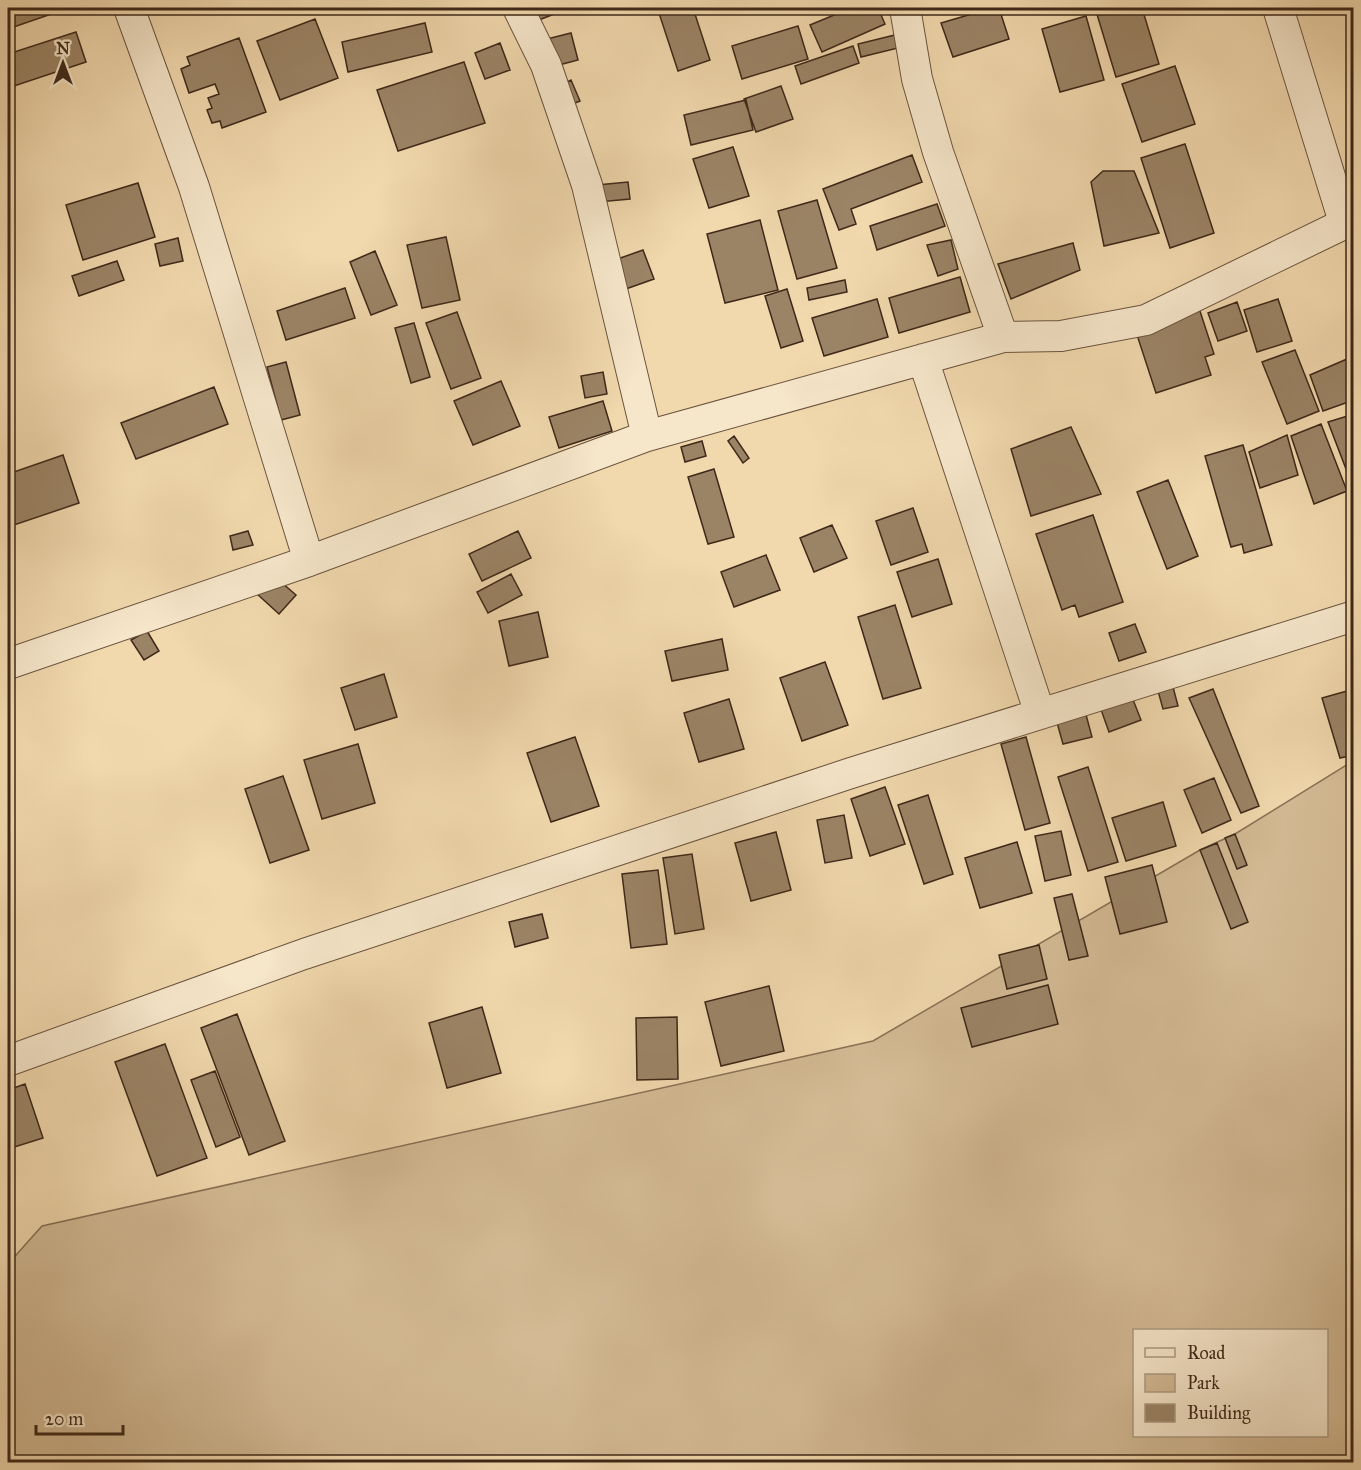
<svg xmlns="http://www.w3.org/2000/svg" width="1361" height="1470" font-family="'IM FELL Great Primer',serif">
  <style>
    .green { fill: #d3ba94; stroke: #887156; stroke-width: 1.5; fill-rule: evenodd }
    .building { fill: #9b8466; stroke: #3e2819; stroke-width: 1.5 }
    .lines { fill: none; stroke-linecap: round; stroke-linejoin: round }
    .minor-casing { stroke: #6b543e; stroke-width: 32 }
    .minor { stroke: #f6e6ca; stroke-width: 30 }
  </style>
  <rect width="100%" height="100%" fill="#f1d8ad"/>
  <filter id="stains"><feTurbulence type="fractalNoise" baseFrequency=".00333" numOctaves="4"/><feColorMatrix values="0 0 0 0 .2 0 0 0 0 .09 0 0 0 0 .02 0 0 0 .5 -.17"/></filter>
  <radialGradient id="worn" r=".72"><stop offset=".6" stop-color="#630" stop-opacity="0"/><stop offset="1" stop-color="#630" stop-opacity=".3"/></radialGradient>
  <path class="green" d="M1353,761V1462H8V1264L42,1226L873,1041L1200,850L1235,834ZM1134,1330H1326V1436H1134Z"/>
  <path class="building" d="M8,8H55L57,12L8,29Z
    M534,8H551L554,14L539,20Z
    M664,8H693L710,60L678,71L658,10Z
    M851,8H878L885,24L822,52L810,25Z
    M992,8H999L1009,39L953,57L941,23Z
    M1108,8H1142L1159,64L1116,77L1096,11Z
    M1086,16L1104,80L1060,92L1042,29Z
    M315,19L338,78L280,100L257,41Z
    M425,23L432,52L348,72L342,42Z
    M798,26L808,59L742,79L732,46Z
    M76,32L86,62L8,88V54Z
    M571,33L578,60L555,66L547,39Z
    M895,35L898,48L861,57L858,44Z
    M239,38L266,112L222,128L220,121L212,123L207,110L212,108L208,98L219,94L215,84L189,93L181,69L190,65L187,57Z
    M500,43L510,70L485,79L475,53Z
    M853,46L859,63L801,84L795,66Z
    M464,62L485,123L398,151L377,90Z
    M1175,66L1195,124L1142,142L1122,84Z
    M571,80L580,101L570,105L561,85Z
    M781,86L793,119L756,132L744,99Z
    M746,100L753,130L691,145L684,115Z
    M1185,144L1214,233L1170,248L1141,158Z
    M733,147L749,196L709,208L693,159Z
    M912,155L922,182L851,209L856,224L839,230L823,189Z
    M1103,171H1134L1159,233L1104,246L1091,182Z
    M628,182L630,199L598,202L597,185Z
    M138,183L155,237L83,260L66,205Z
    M817,200L837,268L797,279L778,211Z
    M937,204L945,226L877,250L870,226Z
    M760,220L778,290L725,303L707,234Z
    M446,237L460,300L422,308L407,245Z
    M178,238L183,261L160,266L155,244Z
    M951,240L958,269L938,276L927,245Z
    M1073,243L1080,270L1011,299L998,264Z
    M643,250L654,279L623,290L612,261Z
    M375,251L397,305L371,315L350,262Z
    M117,261L124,280L79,296L72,276Z
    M960,277L970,312L899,333L889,298Z
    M845,280L847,292L809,300L807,288Z
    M345,288L355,318L286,340L277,311Z
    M787,289L803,341L781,348L765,296Z
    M877,299L888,337L824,356L812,318Z
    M1278,299L1292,341L1257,352L1244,310Z
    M1237,302L1247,331L1218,341L1208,313Z
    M1198,305L1214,354L1205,357L1211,375L1156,393L1137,335Z
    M457,312L481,378L451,389L426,323Z
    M414,323L430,377L411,383L395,328Z
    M1295,350L1319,411L1287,424L1262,362Z
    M1354,356V400L1323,411L1310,375Z
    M286,362L300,415L281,420L267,367Z
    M603,372L607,394L585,398L581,376Z
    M501,381L520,426L473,445L454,401Z
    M214,387L228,424L136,459L121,423Z
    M603,401L612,431L559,448L549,417Z
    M1354,414V481L1351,482L1328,422Z
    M1321,424L1347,491L1314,504L1291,436Z
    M1071,427L1101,494L1031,516L1011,449Z
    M1287,435L1298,475L1260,488L1249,452Z
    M734,436L749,458L743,463L728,441Z
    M702,441L706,456L685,462L681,447Z
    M1243,445L1272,545L1244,553L1242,544L1231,547L1205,456Z
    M63,455L79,503L8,527V474Z
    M714,469L734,537L708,544L688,477Z
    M1168,480L1198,556L1167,569L1137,492Z
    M913,508L928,552L891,565L876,521Z
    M1093,515L1123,602L1079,617L1075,605L1062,610L1036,534Z
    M832,525L847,558L814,572L800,538Z
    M248,531L253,545L233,550L230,536Z
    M518,531L531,558L482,581L469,554Z
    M766,555L780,590L734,607L721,572Z
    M938,559L952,604L912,617L897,572Z
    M511,574L522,595L488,613L477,592Z
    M273,575L296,595L279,614L256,593Z
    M895,605L921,688L883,699L858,617Z
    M538,612L548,657L509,666L499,621Z
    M1135,624L1146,652L1119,661L1109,633Z
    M147,631L159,651L144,660L131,640Z
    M722,639L728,670L672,681L665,651Z
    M825,662L848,725L802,741L780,678Z
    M384,674L397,717L355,730L341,688Z
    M1173,687L1178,706L1163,709L1158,691Z
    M1213,689L1259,806L1241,813L1189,698Z
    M1354,689V755L1340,758L1322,698Z
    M1130,692L1141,720L1109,732L1099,704Z
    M729,699L744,749L699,762L684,713Z
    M1085,711L1092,737L1063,744L1056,719Z
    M575,737L599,806L551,822L527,753Z
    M1026,737L1050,823L1025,830L1001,744Z
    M358,744L375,803L322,819L304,760Z
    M1088,767L1118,862L1088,871L1058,777Z
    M283,776L309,850L270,863L245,789Z
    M1214,778L1231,820L1202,833L1184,790Z
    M885,787L905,844L870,856L851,799Z
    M928,795L953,874L924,884L898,805Z
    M1163,802L1176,846L1126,861L1112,818Z
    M844,815L852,858L825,863L817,820Z
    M1061,831L1071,875L1045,881L1035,836Z
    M776,832L791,890L751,901L735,843Z
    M1235,834L1247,865L1237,869L1225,838Z
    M1017,842L1032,893L980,908L965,858Z
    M1217,843L1248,922L1231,929L1200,850Z
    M692,854L704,929L675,934L663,858Z
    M1152,865L1167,922L1120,934L1105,877Z
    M658,870L667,944L631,948L622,874Z
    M1072,894L1088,956L1069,960L1054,898Z
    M542,914L548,938L515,947L509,922Z
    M1039,945L1047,979L1007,989L999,955Z
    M1048,985L1058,1024L972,1047L961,1008Z
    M769,986L784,1051L721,1066L705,1002Z
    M482,1007L501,1073L447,1088L429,1023Z
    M237,1014L285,1141L249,1155L201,1028Z
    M677,1017L678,1079L637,1080L636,1018Z
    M165,1044L207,1158L157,1176L115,1062Z
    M215,1071L240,1137L216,1147L191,1080Z
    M25,1084L43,1138L8,1149V1090Z"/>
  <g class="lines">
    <defs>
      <path id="minor" d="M129,8L194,187L309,561
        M518,8L546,65L587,185L647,436
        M905,8L917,79L938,152L1003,337
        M1278,8L1344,222
        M923,359L1040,714
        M8,664L309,561L647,436L1003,337L1061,336L1146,320L1354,219
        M8,1061L304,954L851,773L1354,616"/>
    </defs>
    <use href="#minor" class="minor-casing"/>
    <use href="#minor" class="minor"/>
  </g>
  <rect width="1361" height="1470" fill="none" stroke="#f1d8ad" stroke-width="30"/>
  <rect x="9" y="9" width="1343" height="1452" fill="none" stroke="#3e2819" stroke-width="3"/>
  <rect x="15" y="15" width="1331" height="1440" fill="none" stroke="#3e2819" stroke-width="1.5"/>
  <rect x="1133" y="1329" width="195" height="108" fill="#f6e6ca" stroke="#ac9a83" stroke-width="1.5"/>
  <rect x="1145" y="1348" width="30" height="9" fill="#f6e6ca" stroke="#ac9a83" stroke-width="1.5"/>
  <text x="1187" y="1359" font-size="18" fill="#3e2819">Road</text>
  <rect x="1145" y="1374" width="30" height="18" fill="#d3ba94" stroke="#ac9a83" stroke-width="1.5"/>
  <text x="1187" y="1389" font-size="18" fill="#3e2819">Park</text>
  <rect x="1145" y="1404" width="30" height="18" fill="#9b8466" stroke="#ac9a83" stroke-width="1.5"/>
  <text x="1187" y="1419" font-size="18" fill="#3e2819">Building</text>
  <g transform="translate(63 63)" stroke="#f6e6ca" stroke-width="4.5" paint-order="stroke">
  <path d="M0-4.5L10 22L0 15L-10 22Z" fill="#3e2819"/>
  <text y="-9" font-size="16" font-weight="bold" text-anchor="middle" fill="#3e2819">N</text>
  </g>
  <path d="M36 1425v9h87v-9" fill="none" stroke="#3e2819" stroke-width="3"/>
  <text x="45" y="1425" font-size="18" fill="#3e2819" stroke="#f6e6ca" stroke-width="4.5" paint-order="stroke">20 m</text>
  <rect width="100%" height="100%" filter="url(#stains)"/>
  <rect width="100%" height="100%" fill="url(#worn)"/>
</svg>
